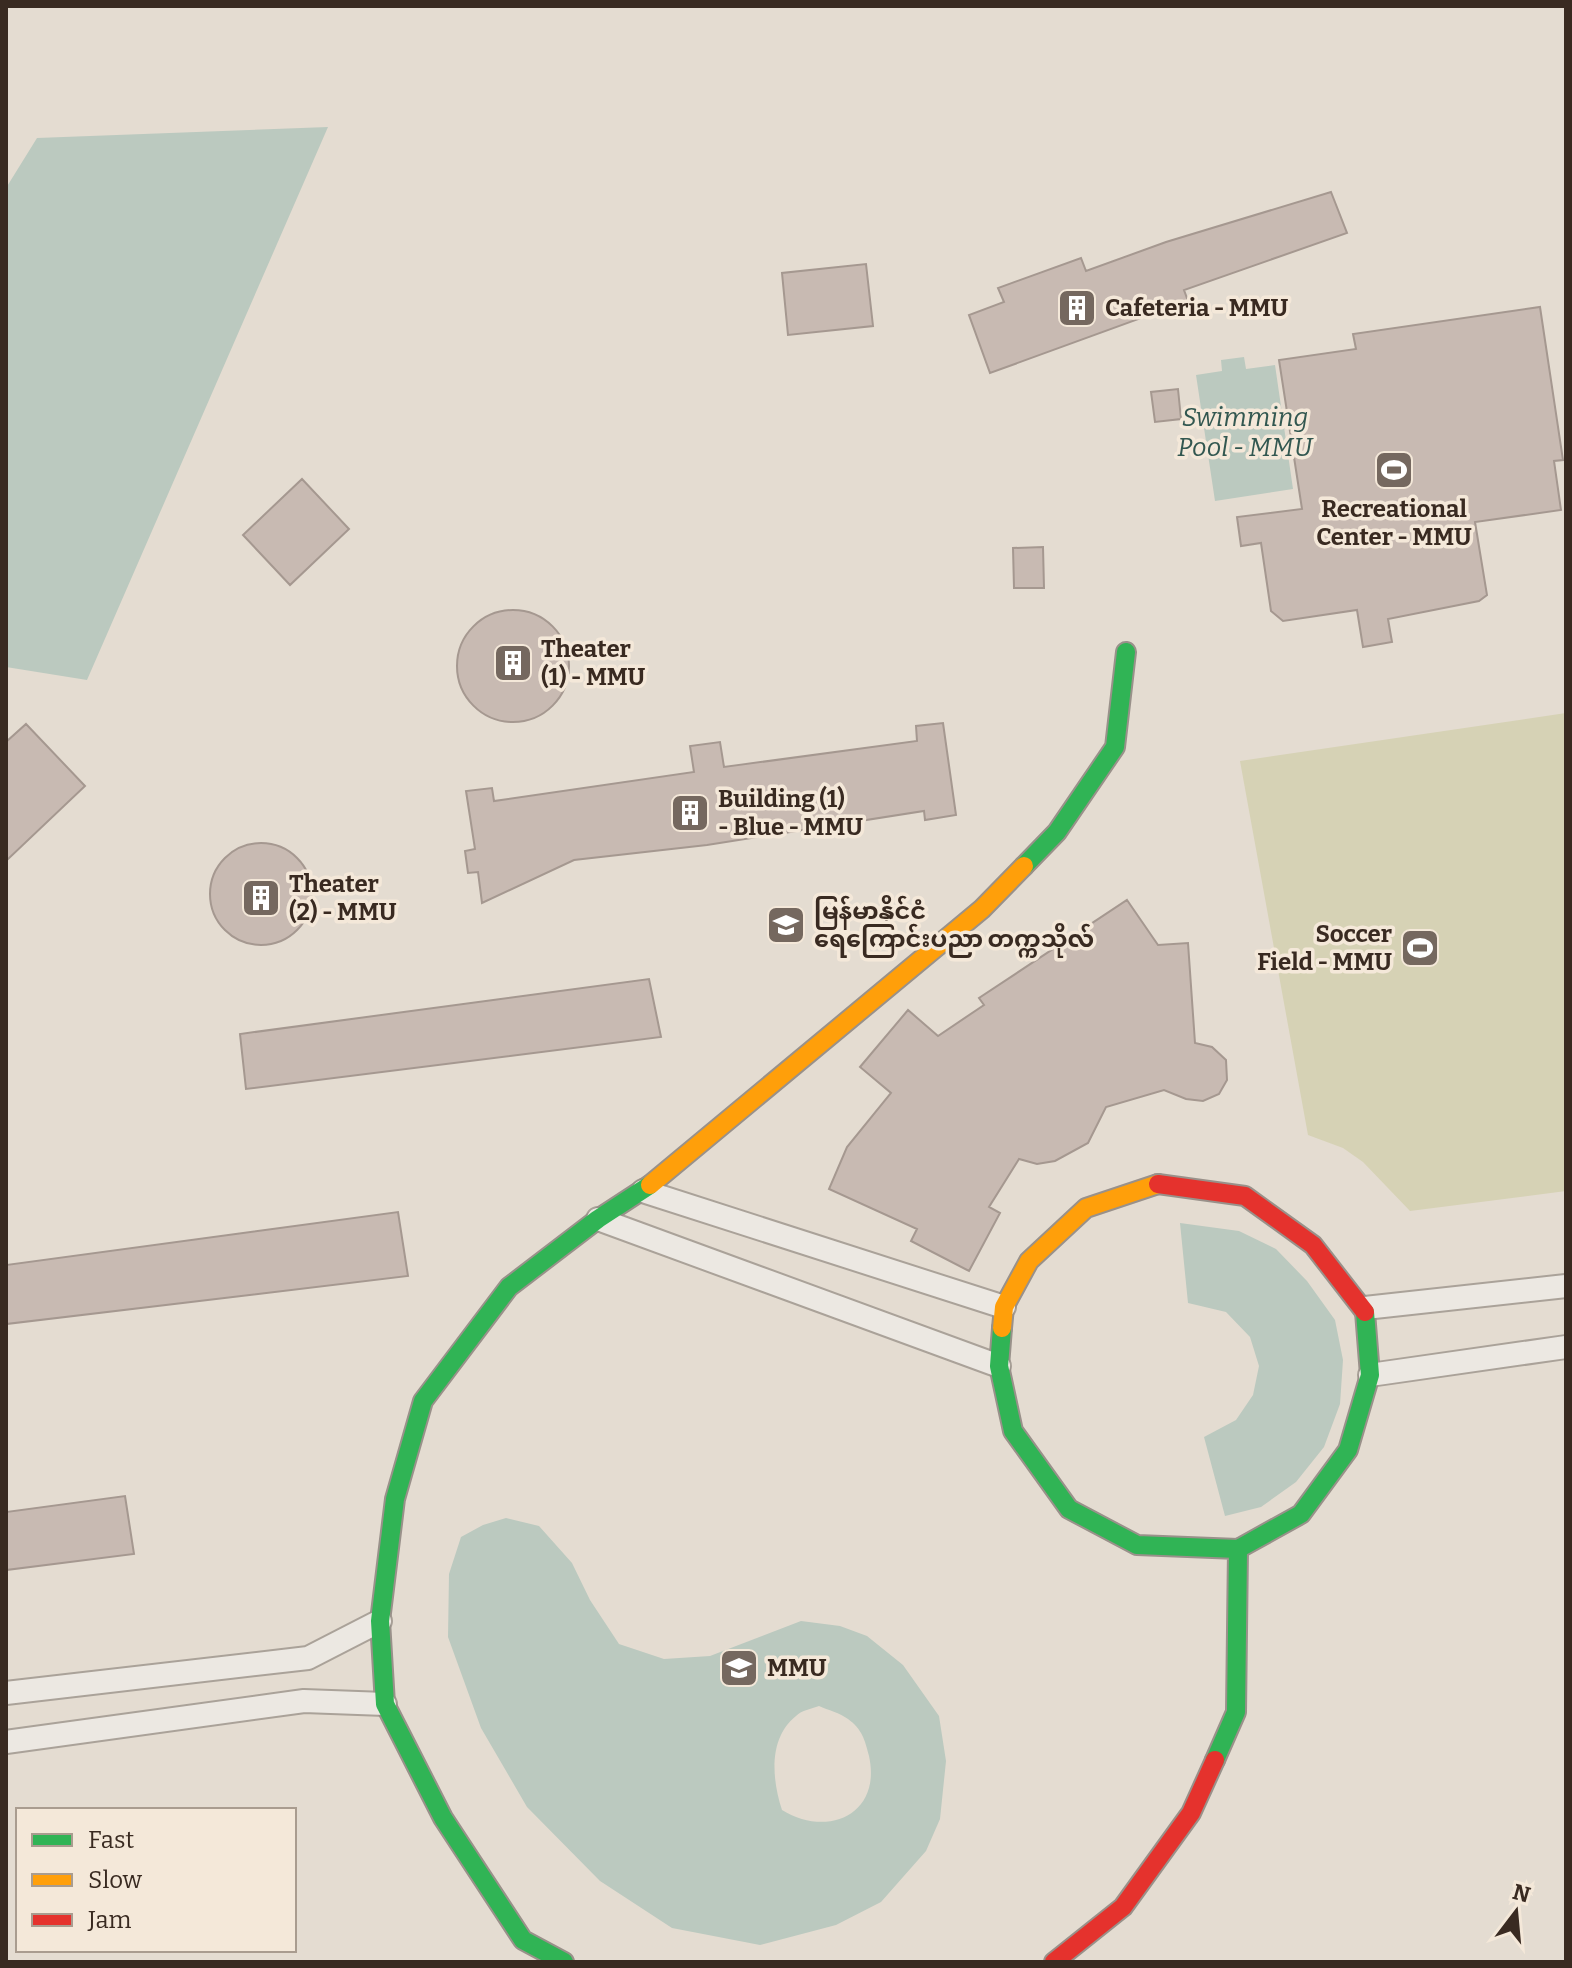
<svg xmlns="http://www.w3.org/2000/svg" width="1572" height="1968" font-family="Bitter,'Noto Sans Myanmar',serif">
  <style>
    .green { fill: #d6d2b5 }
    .water { fill: #bbc9bf; fill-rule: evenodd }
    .building { fill: #c8bab2; stroke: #a59890; stroke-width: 2 }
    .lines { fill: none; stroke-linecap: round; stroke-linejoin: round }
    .street-casing { stroke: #aaa299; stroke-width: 26 }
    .fast-casing { stroke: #99918a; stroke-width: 22 }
    .slow-casing { stroke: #99918a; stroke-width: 22 }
    .jam-casing { stroke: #99918a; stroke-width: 22 }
    .street { stroke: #ece8e2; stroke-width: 22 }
    .fast { stroke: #30b455; stroke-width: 18 }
    .slow { stroke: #ff9f0a; stroke-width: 18 }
    .jam { stroke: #e5322d; stroke-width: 18 }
    .labels { text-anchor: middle; stroke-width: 7; stroke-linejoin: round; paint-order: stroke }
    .poi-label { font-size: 24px; font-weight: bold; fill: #392a21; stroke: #f4e8d9; text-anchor: start }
    .water-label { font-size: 26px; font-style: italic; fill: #325750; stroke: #f4e8d9 }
  </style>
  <rect width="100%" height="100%" fill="#e4dcd1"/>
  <path class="green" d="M1566,713V1191L1410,1211L1363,1162L1343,1148L1308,1135L1240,761Z"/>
  <path class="water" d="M328,127L87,680L6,667V188L37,138Z
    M1244,357L1246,369L1275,365L1293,489L1215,501L1196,375L1222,371L1221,360Z
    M1180,1223L1239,1231L1276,1249L1307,1281L1335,1320L1343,1360L1340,1404L1324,1447L1296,1482L1261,1507L1225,1516L1204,1437L1236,1420L1253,1395L1259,1366L1250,1337L1226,1312L1188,1303Z
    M506,1518L539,1526L572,1563L590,1600L619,1644L664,1659L710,1656L801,1621L840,1626L867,1636L903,1665L939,1716L946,1761L940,1819L926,1851L881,1902L836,1925L760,1945L672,1928L600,1881L527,1807L481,1728L448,1637L449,1574L461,1537L483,1525ZM819,1706C828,1710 840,1713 848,1719C862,1729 865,1740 869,1756C882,1815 827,1838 782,1810C772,1780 768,1738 796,1716C802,1710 811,1709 819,1706Z"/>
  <path class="building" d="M1331,192L1347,233L1184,290L1188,301L990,373L969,315L1004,302L998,288L1081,258L1086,271L1166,242Z
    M866,264L873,326L788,335L782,273Z
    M1540,307L1563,460L1554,461L1561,510L1475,522L1487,595L1479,601L1388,619L1392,642L1363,647L1357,610L1283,621L1271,611L1261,543L1241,546L1237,517L1302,509L1279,360L1356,349L1353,334Z
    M1178,389L1181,419L1155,422L1151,392Z
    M302,479L349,529L290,585L243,535Z
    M1043,547L1044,588H1014L1013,548Z
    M457 666a56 56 0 1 1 112 0a56 56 0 1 1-112 0Z
    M943,723L956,815L925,820L924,811L707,845L574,860L482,903L478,872L468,873L465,851L475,849L466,791L492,788L494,801L694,772L690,746L720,742L724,767L917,741L916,726Z
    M26,724L85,786L6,861V742Z
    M210 894a51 51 0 1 1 102 0a51 51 0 1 1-102 0Z
    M1127,900L1158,945L1188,943L1195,1043L1212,1047L1226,1060L1227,1080L1219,1094L1203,1101L1186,1099L1164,1090L1106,1107L1088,1143L1055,1161L1037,1164L1019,1159L989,1207L1000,1213L969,1271L911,1241L917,1229L829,1189L847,1147L891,1093L860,1067L908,1010L938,1036L984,1005L979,998Z
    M649,979L661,1037L246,1089L240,1034Z
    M398,1212L408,1276L6,1324V1265Z
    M125,1496L134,1554L6,1570V1512Z"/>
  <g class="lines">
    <defs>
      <path id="street" d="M643,1191L1004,1307
        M598,1219L999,1366
        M1365,1308L1566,1286
        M1370,1375L1566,1347
        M6,1693L308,1658L380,1621
        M6,1742L304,1701L385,1704"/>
      <path id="fast" d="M1024,866L1057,832L1115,747L1126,652
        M1002,1328L999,1366L1013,1431L1069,1509L1137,1545L1238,1549L1301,1514L1348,1450L1370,1375L1365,1312
        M1215,1760L1236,1712L1238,1549
        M564,1962L523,1940L443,1818L385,1704L380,1621L395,1499L423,1401L509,1287L598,1219L650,1185"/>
      <path id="slow" d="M650,1185L982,909L1024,866
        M1002,1328L1004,1307L1029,1261L1086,1208L1158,1184"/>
      <path id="jam" d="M1158,1184L1245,1196L1313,1245L1365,1312
        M1054,1962L1123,1907L1191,1813L1215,1760"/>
    </defs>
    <use href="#street" class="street-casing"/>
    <use href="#fast" class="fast-casing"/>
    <use href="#slow" class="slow-casing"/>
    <use href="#jam" class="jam-casing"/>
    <use href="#street" class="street"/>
    <use href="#fast" class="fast"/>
    <use href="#slow" class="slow"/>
    <use href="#jam" class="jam"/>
  </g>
  <defs>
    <symbol id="building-square" viewBox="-11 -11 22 22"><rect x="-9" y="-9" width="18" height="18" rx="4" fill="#75685f" stroke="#f4e8d9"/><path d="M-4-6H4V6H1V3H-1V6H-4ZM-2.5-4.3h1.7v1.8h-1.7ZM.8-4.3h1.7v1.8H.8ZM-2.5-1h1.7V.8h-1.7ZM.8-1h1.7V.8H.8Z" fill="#fff"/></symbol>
    <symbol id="stadium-square" viewBox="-11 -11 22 22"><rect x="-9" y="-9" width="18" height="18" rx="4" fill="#75685f" stroke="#f4e8d9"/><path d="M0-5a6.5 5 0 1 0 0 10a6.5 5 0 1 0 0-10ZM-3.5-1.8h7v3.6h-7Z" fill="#fff"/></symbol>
    <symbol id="university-square" viewBox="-11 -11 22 22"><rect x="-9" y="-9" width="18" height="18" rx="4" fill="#75685f" stroke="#f4e8d9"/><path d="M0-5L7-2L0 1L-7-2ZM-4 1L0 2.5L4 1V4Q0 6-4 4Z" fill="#fff"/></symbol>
    <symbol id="school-square" viewBox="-11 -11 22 22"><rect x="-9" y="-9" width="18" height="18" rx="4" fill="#75685f" stroke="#f4e8d9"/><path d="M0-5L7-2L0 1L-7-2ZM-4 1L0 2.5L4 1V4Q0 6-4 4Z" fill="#fff"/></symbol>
  </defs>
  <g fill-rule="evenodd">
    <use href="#building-square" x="1055" y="286" width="44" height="44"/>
    <use href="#stadium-square" x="1372" y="448" width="44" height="44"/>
    <use href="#building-square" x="491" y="641" width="44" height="44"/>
    <use href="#building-square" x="668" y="791" width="44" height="44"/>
    <use href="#building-square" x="239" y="876" width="44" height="44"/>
    <use href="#university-square" x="764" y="903" width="44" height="44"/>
    <use href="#stadium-square" x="1398" y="926" width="44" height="44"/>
    <use href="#school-square" x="717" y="1646" width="44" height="44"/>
  </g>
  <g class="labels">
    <g class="poi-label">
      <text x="1105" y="316">Cafeteria - MMU</text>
      <text x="1394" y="517" text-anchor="middle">Recreational<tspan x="1394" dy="28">Center - MMU</tspan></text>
      <text x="541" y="657">Theater<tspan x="541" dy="28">(1) - MMU</tspan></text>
      <text x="718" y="807">Building (1)<tspan x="718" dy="28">- Blue - MMU</tspan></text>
      <text x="289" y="892">Theater<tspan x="289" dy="28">(2) - MMU</tspan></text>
      <text x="814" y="919">မြန်မာနိုင်ငံ<tspan x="814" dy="28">ရေကြောင်းပညာ တက္ကသိုလ်</tspan></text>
      <text x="1392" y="942" text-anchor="end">Soccer<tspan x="1392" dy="28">Field - MMU</tspan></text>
      <text x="767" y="1676">MMU</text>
    </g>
    <g class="water-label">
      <text x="1245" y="426">Swimming<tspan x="1245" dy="30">Pool - MMU</tspan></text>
    </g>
  </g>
  <rect width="1572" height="1968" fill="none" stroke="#392a21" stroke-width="16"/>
  <rect x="16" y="1808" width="280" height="144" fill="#f4e8d9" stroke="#a99c8f" stroke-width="2"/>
  <rect x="32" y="1834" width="40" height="12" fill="#30b455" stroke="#a99c8f" stroke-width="2"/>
  <text x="88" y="1848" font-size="24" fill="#392a21">Fast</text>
  <rect x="32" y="1874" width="40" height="12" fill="#ff9f0a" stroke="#a99c8f" stroke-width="2"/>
  <text x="88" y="1888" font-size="24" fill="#392a21">Slow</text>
  <rect x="32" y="1914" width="40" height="12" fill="#e5322d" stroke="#a99c8f" stroke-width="2"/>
  <text x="88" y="1928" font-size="24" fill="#392a21">Jam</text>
  <g transform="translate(1516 1912) rotate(16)" stroke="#f4e8d9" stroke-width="6" paint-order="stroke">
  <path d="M0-6L14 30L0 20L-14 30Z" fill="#392a21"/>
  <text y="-12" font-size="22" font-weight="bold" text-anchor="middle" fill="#392a21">N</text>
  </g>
</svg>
